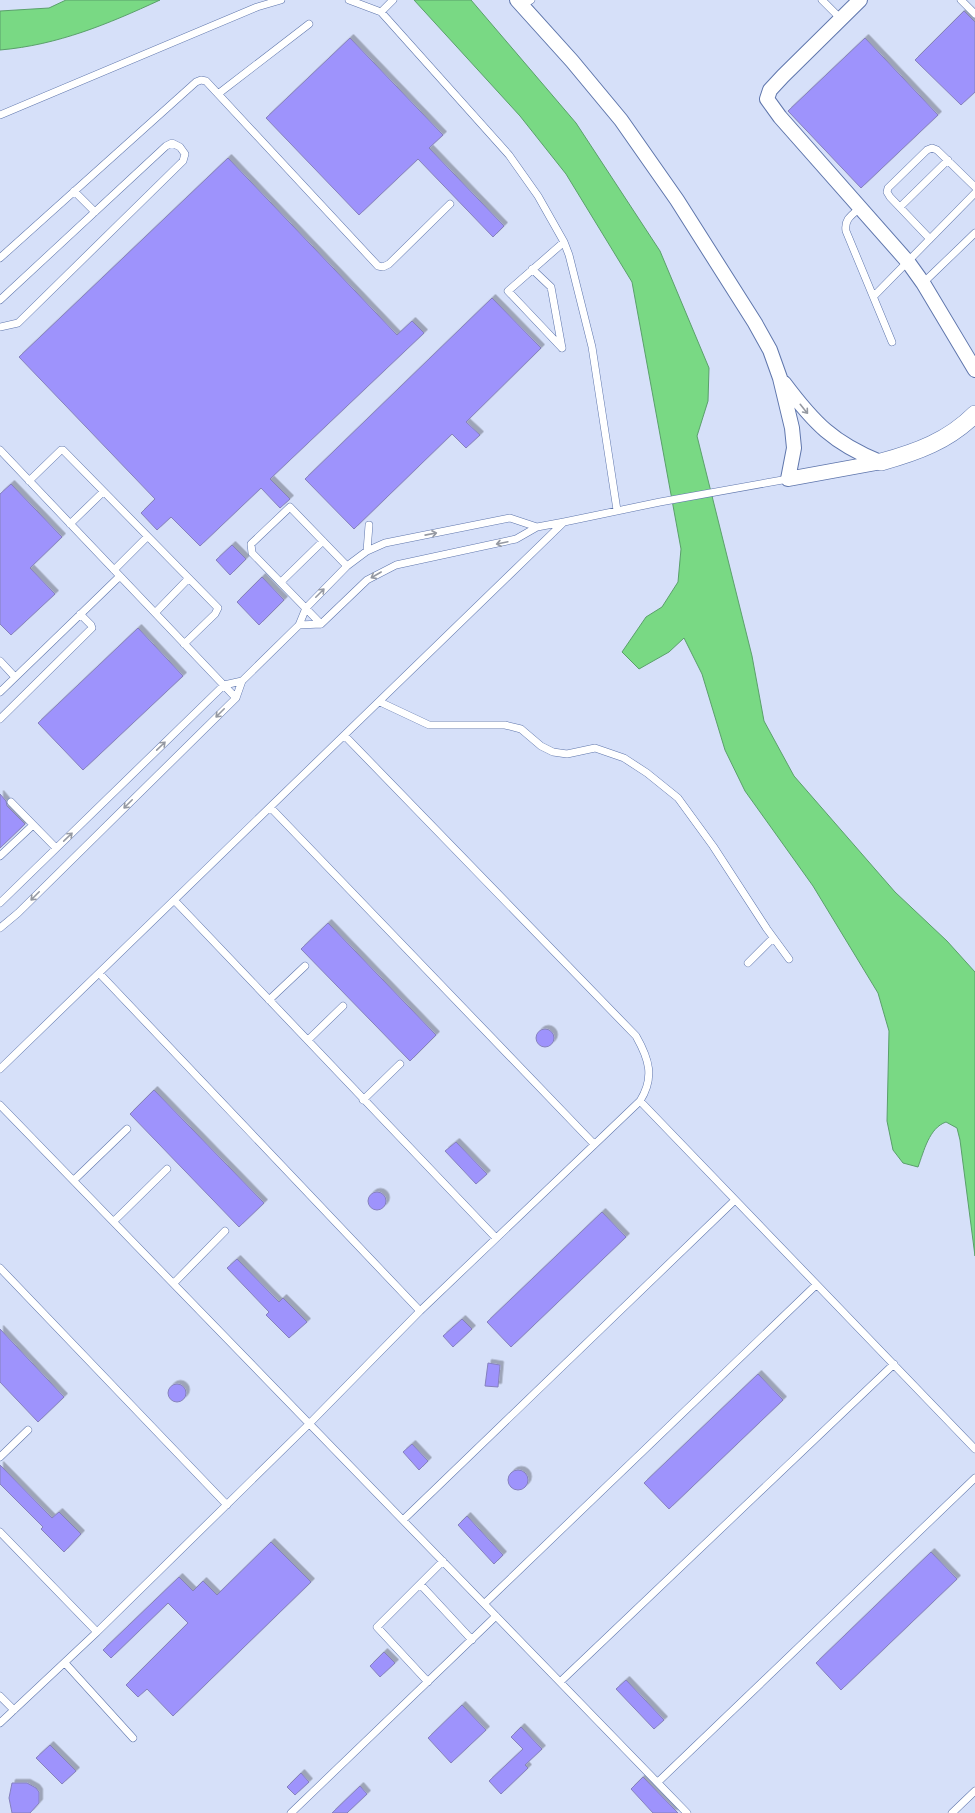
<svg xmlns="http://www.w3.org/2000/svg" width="975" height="1813" font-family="'Alegreya Sans',sans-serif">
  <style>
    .water { fill: #79d984; stroke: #5aa06b }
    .building { fill: #9e93fc; stroke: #8581bd; filter: url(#shadow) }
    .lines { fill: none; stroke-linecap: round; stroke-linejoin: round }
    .service-casing { stroke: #5f76ac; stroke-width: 8 }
    .minor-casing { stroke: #5f76ac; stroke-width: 16 }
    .tertiary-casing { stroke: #5f76ac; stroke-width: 18 }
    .service { stroke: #fff; stroke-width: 7 }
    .minor { stroke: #fff; stroke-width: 14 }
    .tertiary { stroke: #fff; stroke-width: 17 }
    .oneway { stroke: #9599a2 }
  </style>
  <defs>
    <filter id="shadow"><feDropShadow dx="3.5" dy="-3.5" stdDeviation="0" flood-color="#0004"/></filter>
  </defs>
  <rect width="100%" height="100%" fill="#d6e0f9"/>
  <path class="water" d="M66,0H160C108,24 58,45 0,50V11L49,8Z
    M414,0H471L576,123L660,251L709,368L708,401L697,436L752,656L764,721L794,776L895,892L947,941L975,972V1256L960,1140L957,1128L946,1122C929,1128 924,1151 918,1167L903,1163L893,1150L887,1121L889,1031L878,993L813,886L745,791L725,750L702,674L684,638L669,652L639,669L622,652L646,617L662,607L678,582L681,549L632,282L566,174L520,116Z"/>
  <path class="building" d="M964,11L975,22V92L961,105L915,60Z
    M350,38L443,135L429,148L504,226L493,237L418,159L359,215L266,118Z
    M865,38L938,115L861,188L788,111Z
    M228,158L397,335L412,321L424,333L270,479L290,499L280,508L261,488L200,546L171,517L157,530L141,513L155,499L19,357Z
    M492,298L541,348L466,422L480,435L466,448L452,434L354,529L305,479Z
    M11,484L62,537L30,568L55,594L11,635L0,624V494Z
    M232,545L246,559L230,575L216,560Z
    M262,577L284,600L259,625L237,602Z
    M138,628L183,676L83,770L38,723Z
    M0,794L6,801L7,806L25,824L0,848Z
    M328,923L436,1035L410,1061L301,949Z
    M536 1038a9 9 0 1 1 18 0a9 9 0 1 1-18 0Z
    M154,1090L264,1203L239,1227L130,1114Z
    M456,1142L487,1174L476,1184L445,1151Z
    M368 1201a9 9 0 1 1 18 0a9 9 0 1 1-18 0Z
    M602,1212L626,1237L511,1347L487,1322Z
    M237,1259L279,1302L283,1298L307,1322L289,1338L266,1315L269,1312L227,1268Z
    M462,1319L472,1329L453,1347L443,1336Z
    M0,1329L64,1397L38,1422L0,1382Z
    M488,1363L500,1365L498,1387L485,1386Z
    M758,1374L783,1400L669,1509L644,1483Z
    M168 1393a9 9 0 1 1 18 0a9 9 0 1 1-18 0Z
    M412,1444L428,1461L419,1470L403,1452Z
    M0,1465L52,1518L59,1512L81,1534L64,1552L41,1529L43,1527L0,1484Z
    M508 1480a10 10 0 1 1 20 0a10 10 0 1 1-20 0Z
    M467,1516L503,1555L494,1564L458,1525Z
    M271,1542L311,1582L173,1716L147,1689L138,1697L126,1685L188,1623L168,1603L111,1658L103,1650L179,1577L193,1591L203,1581L217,1595Z
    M931,1552L957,1579L841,1690L816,1663Z
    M384,1652L395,1663L380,1677L370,1666Z
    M626,1680L664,1720L654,1729L616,1689Z
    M462,1705L486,1730L451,1763L428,1738Z
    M521,1727L542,1749L525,1765L528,1768L501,1794L489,1781L523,1749L511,1737Z
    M50,1745L76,1771L62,1784L36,1758Z
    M301,1773L309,1782L295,1795L287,1787Z
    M643,1777L678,1813H653L631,1789Z
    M12,1783H27L36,1788L39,1792V1803L30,1813H12L9,1798Z
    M360,1786L367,1794L347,1813H332Z"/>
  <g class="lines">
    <defs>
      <path id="service" d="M349,0L381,12L509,155L538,196L564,242L569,255L592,347L617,510
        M822,0L841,19
        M961,0L975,14
        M521,6L531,0
        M381,12L393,0
        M218,94L309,24
        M0,115L257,7L281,0
        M74,191L95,212
        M900,207L948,160
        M860,208C852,215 844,219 846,231L892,342
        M930,239L890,197L887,192L888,188L927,150L932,148L937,150L975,187
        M0,258L196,82L201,80L206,81L378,266L383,267L389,264L450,204
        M532,269L551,287L562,348
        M923,283L975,233
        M874,296L975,193
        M0,300L166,146L172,143L180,147L185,154L183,161L18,323L0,327
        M562,348L508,291L564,242
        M0,450L236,698
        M29,481L61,450H63L218,608L215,614L184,644
        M70,524L103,492
        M367,551L369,525
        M114,570L147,537
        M281,582L323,541
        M155,613L188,579
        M321,624L252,553L251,544L290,507L347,566
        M299,625L321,624L367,580L396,565L516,539L537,527L564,522
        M0,661L15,677
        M0,692L120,576
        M380,702L429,725H505L521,729L541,746L553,752L567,754L595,748L624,758L647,773L678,798L713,846L767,929L789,959
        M0,719L92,628L91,625L80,614
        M11,802L56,848
        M271,808L594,1144
        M0,856L33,825
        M175,901L496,1238
        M0,903L224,685L242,681
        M0,928L18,913L236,698L242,681L299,625L306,608L347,566L367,551L385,543L510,518L537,527
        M748,963L773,938
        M99,973L420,1311
        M269,1000L305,966
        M308,1040L343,1006
        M0,1069L564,522L660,502L788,479
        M363,1100L400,1064
        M640,1101L975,1449
        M0,1105L687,1813
        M74,1180L127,1129
        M114,1221L167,1169
        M0,1268L227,1505
        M174,1283L225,1231
        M0,1457L28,1430
        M403,1520L735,1200
        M0,1532L97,1632
        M420,1584L472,1640
        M485,1603L816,1285
        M65,1663L133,1738
        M428,1682L377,1627L443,1561
        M560,1682L894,1364
        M0,1696L14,1710
        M0,1723L97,1632L310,1423L420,1311L640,1101C655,1077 649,1059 636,1036L345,736
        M658,1782L975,1478
        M291,1813L496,1616
        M952,1813L975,1791"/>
      <path id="minor" d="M517,0L572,61L621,120L677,200L755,323L770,350L780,378L792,428L794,448L788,479L881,462
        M860,0L783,76L770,90L767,99L780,117L908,262L923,283L975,370
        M784,383C814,423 833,443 880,462"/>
      <path id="tertiary" d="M881,462C917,452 948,441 975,414"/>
    </defs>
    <use href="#service" class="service-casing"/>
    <use href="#minor" class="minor-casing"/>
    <use href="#tertiary" class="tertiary-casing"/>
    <use href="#service" class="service"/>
    <use href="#minor" class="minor"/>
    <use href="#tertiary" class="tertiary"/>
  </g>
  <defs><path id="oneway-shaft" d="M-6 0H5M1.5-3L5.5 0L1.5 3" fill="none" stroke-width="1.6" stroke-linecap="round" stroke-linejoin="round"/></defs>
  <g class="oneway">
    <use href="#oneway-shaft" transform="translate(804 409) rotate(51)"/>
    <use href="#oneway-shaft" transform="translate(431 534) rotate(-11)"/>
    <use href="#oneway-shaft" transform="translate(502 543) rotate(168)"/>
    <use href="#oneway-shaft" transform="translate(376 575) rotate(150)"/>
    <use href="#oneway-shaft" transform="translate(320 593) rotate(-45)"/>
    <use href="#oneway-shaft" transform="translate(220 713) rotate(135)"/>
    <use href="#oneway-shaft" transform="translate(161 746) rotate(-44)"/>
    <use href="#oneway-shaft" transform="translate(128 804) rotate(135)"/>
    <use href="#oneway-shaft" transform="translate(68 837) rotate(-44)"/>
    <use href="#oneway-shaft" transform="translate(35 896) rotate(135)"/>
  </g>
</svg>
